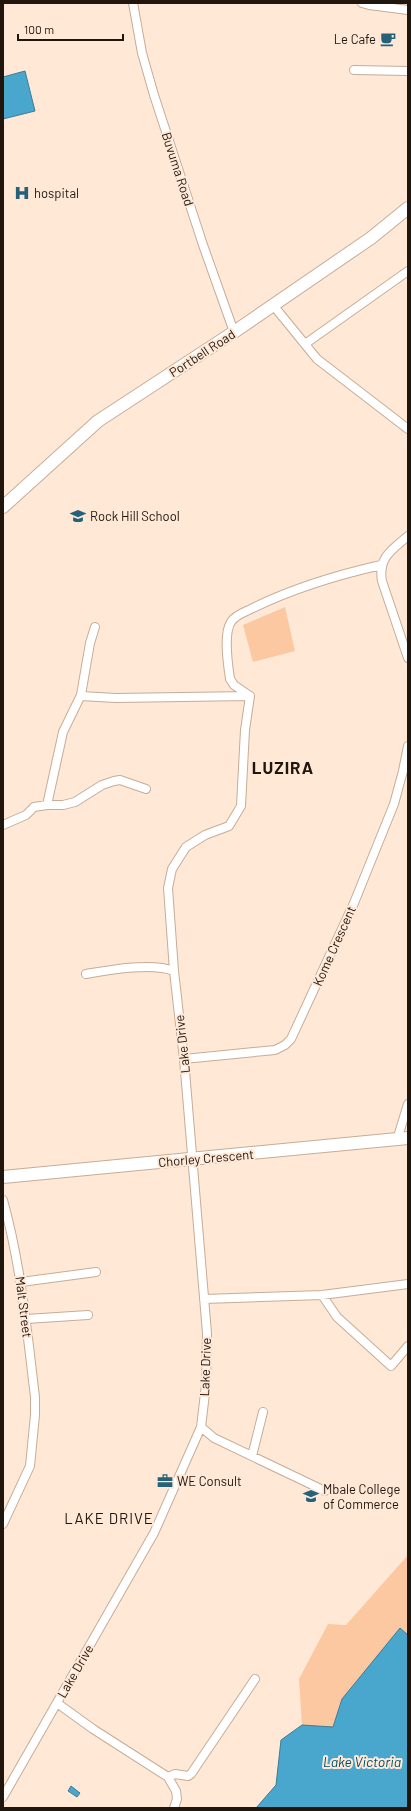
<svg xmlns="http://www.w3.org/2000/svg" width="411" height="1811" font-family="Barlow,sans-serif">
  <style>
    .green { fill: #fbc8a1 }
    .water { fill: #49a7ce; stroke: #3d7c94 }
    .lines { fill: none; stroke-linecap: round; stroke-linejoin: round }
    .street-casing { stroke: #c7ac97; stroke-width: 10 }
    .secondary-casing { stroke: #c7ac97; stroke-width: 14 }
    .street { stroke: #fff; stroke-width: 8 }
    .secondary { stroke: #fff; stroke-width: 12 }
    .labels { text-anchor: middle; stroke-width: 4; stroke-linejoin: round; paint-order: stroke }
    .poi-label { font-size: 13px; fill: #20160e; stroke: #ffe8d6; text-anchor: start }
    .street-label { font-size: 13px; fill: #20160e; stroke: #ffe8d6 }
    .water-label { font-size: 14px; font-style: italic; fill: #00516b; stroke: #ffe8d6 }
    .quarter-label { font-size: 15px; letter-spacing: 1px; fill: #20160e; stroke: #ffe8d6 }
    .district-label { font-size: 17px; font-weight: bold; letter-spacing: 1px; fill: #20160e; stroke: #ffe8d6 }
  </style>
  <rect width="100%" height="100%" fill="#ffe8d6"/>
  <path class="green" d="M285,607L295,651L253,662L243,625Z
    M408,1555V1635L400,1628L342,1699L333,1727L302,1725L299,1679L328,1624L346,1625Z"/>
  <path class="water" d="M25,71L35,111L3,119V77Z
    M400,1628L408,1635V1808H256L276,1785L281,1740L302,1725L333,1727L342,1699Z
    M71,1786L80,1793L77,1797L68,1791Z"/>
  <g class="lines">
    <defs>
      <path id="street" d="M133,3L142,53L154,95L203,245L234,332
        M362,3L369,5L408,10
        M354,70L408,71
        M273,305L317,359L408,429
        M305,344L408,271
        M408,536C392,550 378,557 382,581L408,658
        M81,696L116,698L250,696
        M47,805L63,732L81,695L90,643L95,627
        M3,825L26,815L34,807L47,805H63L75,802L102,785L114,781L120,780L146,789
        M86,974C109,970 152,962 174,971
        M184,1059L275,1050L285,1045L291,1039L354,903L394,804L403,771L408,746
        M397,1140L408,1104
        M3,1200C21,1265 27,1331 35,1397V1415L30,1466L3,1524
        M21,1282L96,1272
        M322,1295L337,1317L391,1366L408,1346
        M204,1299L322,1295L408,1284
        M26,1319L88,1315
        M201,1427L214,1438L325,1491
        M252,1456L263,1412
        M57,1703L93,1729L168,1777L176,1791L177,1799L174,1808
        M168,1777L175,1774L188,1776L191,1774L255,1679
        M3,1797L154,1533L201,1427L206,1385L207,1333L184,1059L174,971L168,888L172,869L186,847L205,835L229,826L241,806L245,730L250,696L234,685L230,679C228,665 223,634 231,622C235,615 245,612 251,609C293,588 337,575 381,565"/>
      <path id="secondary" d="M3,507L98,421L234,332L371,238L408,208
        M3,1177L408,1138"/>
    </defs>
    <use href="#street" class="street-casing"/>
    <use href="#secondary" class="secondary-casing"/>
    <use href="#street" class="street"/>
    <use href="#secondary" class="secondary"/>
  </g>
  <defs>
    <symbol id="cafe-bare" viewBox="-9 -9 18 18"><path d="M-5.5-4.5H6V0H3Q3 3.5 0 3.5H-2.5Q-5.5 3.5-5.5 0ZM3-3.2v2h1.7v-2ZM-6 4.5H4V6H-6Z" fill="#256179" stroke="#ffe8d6" stroke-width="2.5" paint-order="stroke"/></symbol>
    <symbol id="hospital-bare" viewBox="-9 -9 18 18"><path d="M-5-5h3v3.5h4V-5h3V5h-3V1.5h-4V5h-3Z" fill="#256179" stroke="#ffe8d6" stroke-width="2.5" paint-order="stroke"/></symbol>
    <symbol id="school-bare" viewBox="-9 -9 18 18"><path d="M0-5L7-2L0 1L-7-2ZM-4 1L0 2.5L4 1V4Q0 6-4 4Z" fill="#256179" stroke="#ffe8d6" stroke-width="2.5" paint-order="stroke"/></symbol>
    <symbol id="office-bare" viewBox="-9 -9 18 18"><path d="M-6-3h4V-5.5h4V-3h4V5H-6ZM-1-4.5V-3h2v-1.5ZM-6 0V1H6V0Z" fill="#256179" stroke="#ffe8d6" stroke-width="2.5" paint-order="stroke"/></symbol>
    <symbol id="university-bare" viewBox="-9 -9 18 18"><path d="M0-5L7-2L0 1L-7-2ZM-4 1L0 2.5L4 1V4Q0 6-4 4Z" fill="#256179" stroke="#ffe8d6" stroke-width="2.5" paint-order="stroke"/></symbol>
  </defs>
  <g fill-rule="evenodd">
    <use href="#cafe-bare" x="377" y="28" width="22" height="22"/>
    <use href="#hospital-bare" x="11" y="182" width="22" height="22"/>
    <use href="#school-bare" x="67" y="505" width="22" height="22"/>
    <use href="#office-bare" x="154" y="1470" width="22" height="22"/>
    <use href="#university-bare" x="300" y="1485" width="22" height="22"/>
  </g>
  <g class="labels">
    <g class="poi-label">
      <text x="376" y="44" text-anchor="end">Le Cafe</text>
      <text x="34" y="198">hospital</text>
      <text x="90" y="521">Rock Hill School</text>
      <text x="177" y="1486">WE Consult</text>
      <text x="323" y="1494">Mbale College<tspan x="323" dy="15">of Commerce</tspan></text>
    </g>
    <g class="street-label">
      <text transform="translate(178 169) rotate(72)" y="5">Buvuma Road</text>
      <text transform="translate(202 353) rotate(-33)" y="5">Portbell Road</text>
      <text transform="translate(334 946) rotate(-66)" y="5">Kome Crescent</text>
      <text transform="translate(182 1044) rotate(-96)" y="5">Lake Drive</text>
      <text transform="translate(206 1158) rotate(-5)" y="5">Chorley Crescent</text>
      <text transform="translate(24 1307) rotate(83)" y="5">Malt Street</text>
      <text transform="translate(205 1367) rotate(-88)" y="5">Lake Drive</text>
      <text transform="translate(75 1671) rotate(-60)" y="5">Lake Drive</text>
    </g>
    <g class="water-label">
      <text x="362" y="1767">Lake Victoria</text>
    </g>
    <g class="quarter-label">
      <text x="109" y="1524">LAKE DRIVE</text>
    </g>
    <g class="district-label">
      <text x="283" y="774">LUZIRA</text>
    </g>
  </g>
  <rect width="411" height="1811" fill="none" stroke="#20160e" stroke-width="8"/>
  <path d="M18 34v6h105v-6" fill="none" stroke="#20160e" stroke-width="2"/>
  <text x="24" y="34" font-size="12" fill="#20160e" stroke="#ffe8d6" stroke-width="3" paint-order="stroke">100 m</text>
</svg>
